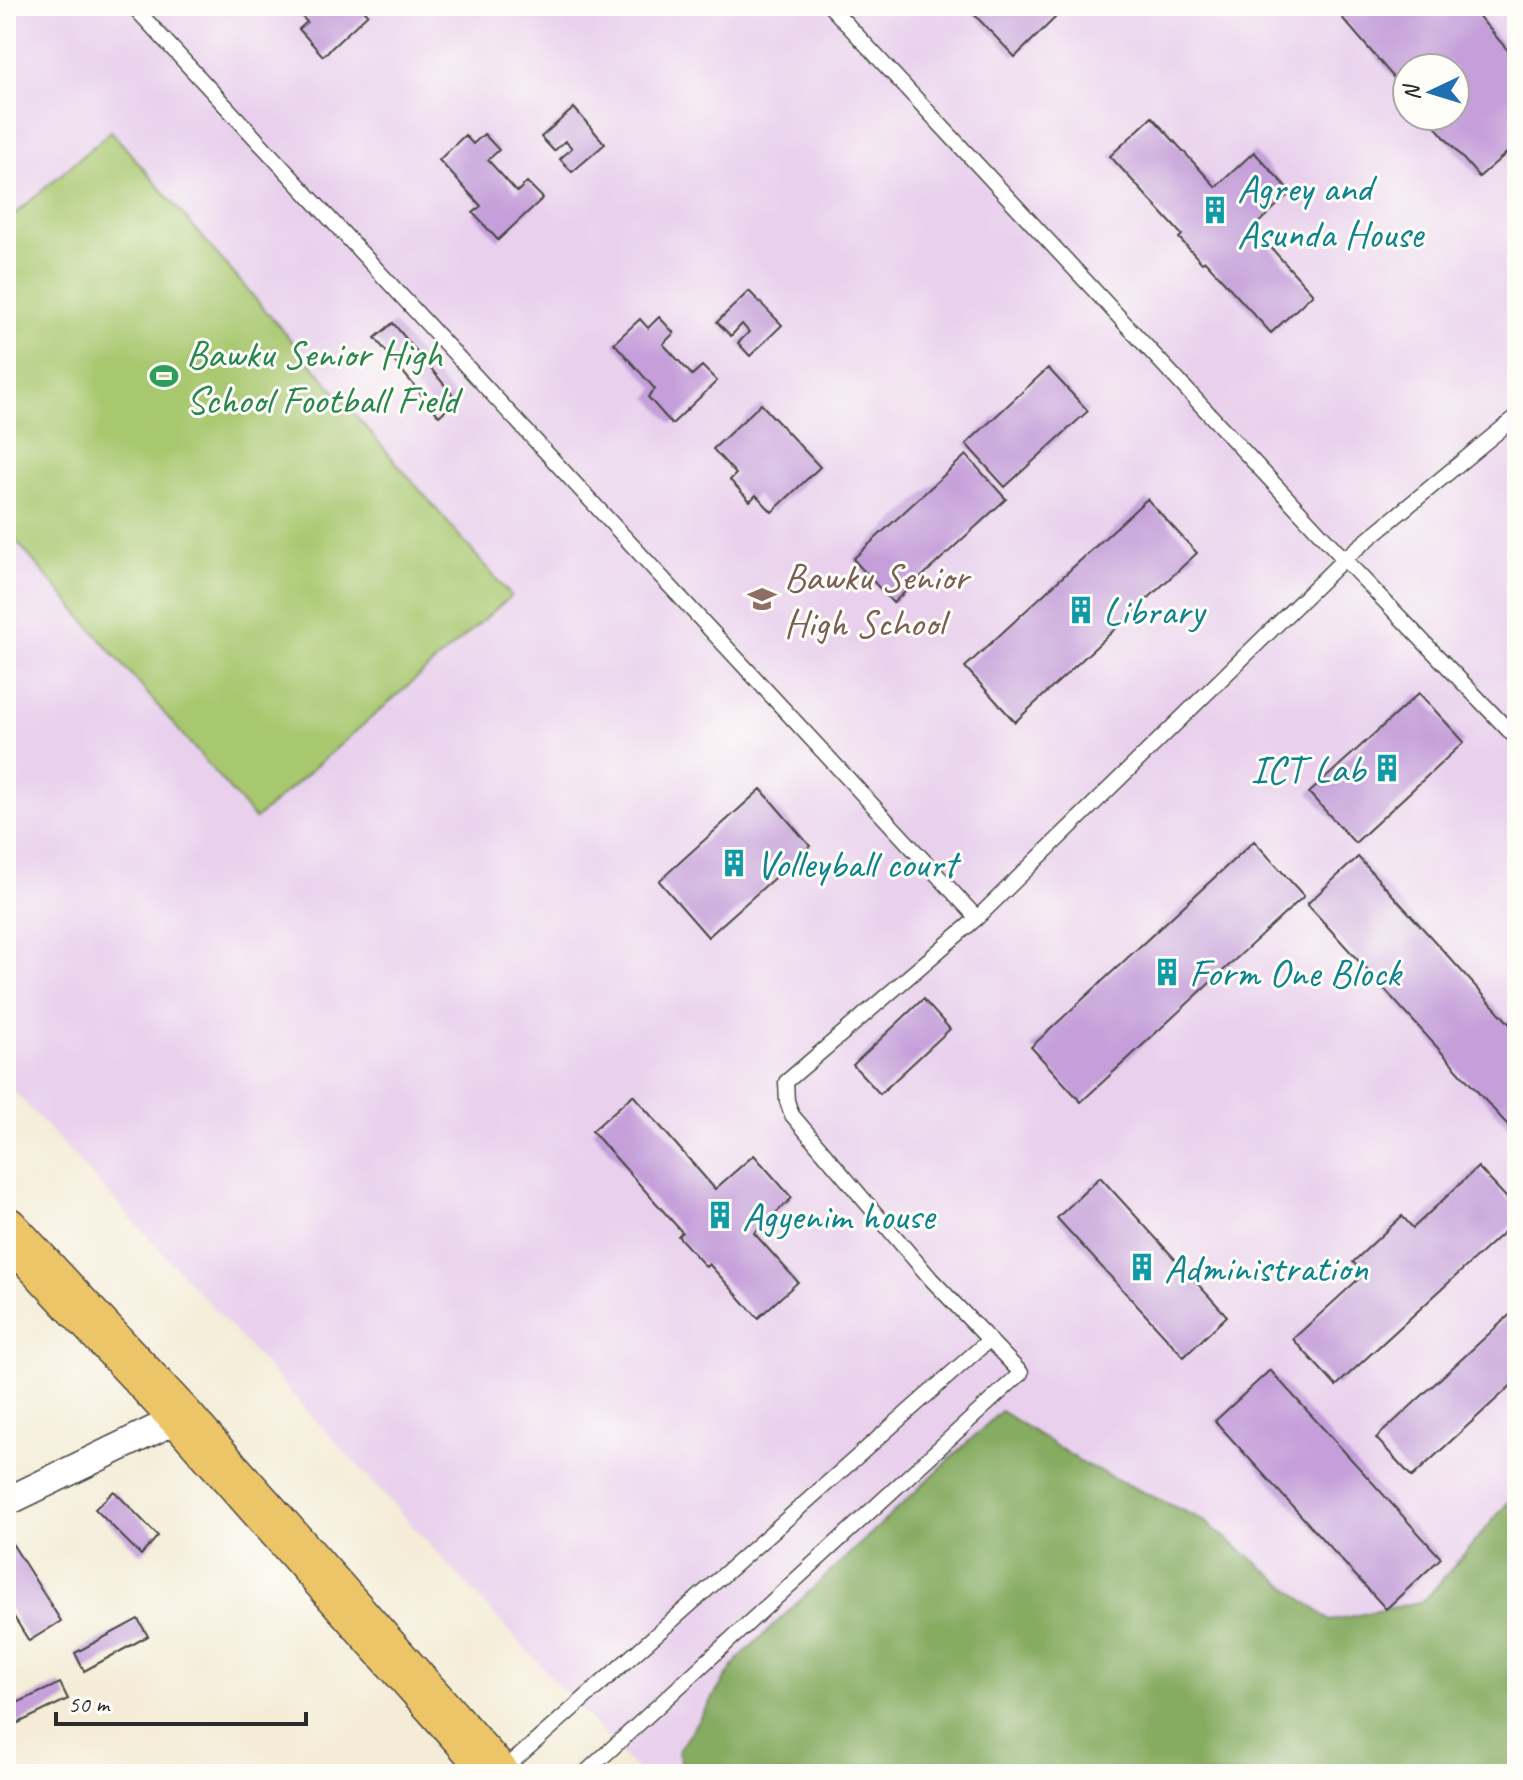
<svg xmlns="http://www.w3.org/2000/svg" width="1523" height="1780" font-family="Caveat,sans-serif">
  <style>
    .built { fill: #e9d1ed; fill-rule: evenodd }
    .green { fill: #a8c870; stroke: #6a7a4e; stroke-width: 2 }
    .forest { fill: #86ac62; stroke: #586c46; stroke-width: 2 }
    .building { fill: #c49fd9 }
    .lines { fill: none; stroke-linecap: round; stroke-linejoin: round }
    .lane-casing { stroke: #494845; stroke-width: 17 }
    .street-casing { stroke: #494845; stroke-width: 31 }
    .highway-casing { stroke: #494845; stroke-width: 47 }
    .lane { stroke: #fff; stroke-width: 14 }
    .street { stroke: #fff; stroke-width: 28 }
    .highway { stroke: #edc569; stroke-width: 44 }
    .labels { text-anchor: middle; stroke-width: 6; stroke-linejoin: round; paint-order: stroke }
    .culture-label { font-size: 40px; fill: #0d838f; stroke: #fdfcf7; text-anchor: start }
    .leisure-label { font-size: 40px; fill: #27864d; stroke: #fdfcf7; text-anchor: start }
    .education-label { font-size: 40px; fill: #785e54; stroke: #fdfcf7; text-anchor: start }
  </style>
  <rect width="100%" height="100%" fill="#fdfcf7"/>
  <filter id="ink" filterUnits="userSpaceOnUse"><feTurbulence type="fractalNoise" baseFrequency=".0125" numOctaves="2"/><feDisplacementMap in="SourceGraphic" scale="16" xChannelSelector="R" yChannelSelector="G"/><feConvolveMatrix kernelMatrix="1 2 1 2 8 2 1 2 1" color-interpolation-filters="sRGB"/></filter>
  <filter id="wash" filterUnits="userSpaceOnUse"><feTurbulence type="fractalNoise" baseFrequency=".006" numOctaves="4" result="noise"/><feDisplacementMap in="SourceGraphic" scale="32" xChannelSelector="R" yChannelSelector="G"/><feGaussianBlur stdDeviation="1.8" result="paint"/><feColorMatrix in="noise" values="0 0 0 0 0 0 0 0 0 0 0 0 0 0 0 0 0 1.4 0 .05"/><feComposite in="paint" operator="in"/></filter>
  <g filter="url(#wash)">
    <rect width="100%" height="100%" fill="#f4ecd7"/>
    <path class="built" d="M6,6H1517V1774H640L6,1082ZM1407,68H1455V116H1407Z"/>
    <path class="green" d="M111,131L511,596L255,819L6,529V222Z"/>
    <path class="forest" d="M1001,1411L1086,1465L1203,1520L1330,1621L1424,1601L1517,1492V1774H685L678,1751L739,1658Z"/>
    <g id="blocks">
      <path class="building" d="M292,6H361L368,14L323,56L299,29L307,22Z
        M966,6H1044L1055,18L1015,57Z
        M1348,6H1470L1517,61V144L1479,177L1426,116H1455V68H1407V93L1339,14Z
        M574,108L605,144L572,172L560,159L572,148L565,141L554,151L541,137Z
        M1152,117L1216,187L1254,152L1291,192L1253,228L1313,294L1271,333L1205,261L1202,263L1179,238L1182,235L1110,156Z
        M484,134L499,150L488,160L517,192L527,182L543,198L498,240L473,213L481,206L439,160L465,135L473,144Z
        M749,291L782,325L750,356L738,343L749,332L742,324L731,336L717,322Z
        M659,317L674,333L663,344L692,375L702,366L717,381L672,424L648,397L655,389L614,343L640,319L648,328Z
        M393,323L457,400L439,416L375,338Z
        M1048,368L1088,411L1005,487L966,444Z
        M761,404L820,467L772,512L756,495L750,501L730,480L736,474L713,449Z
        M966,455L1006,499L893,603L853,559Z
        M1147,499L1197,553L1015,722L965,667Z
        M1419,693L1464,742L1355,843L1309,793Z
        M761,789L810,846L708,937L659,881Z
        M1254,841L1304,896L1081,1102L1031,1047Z
        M1358,857L1517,1032V1129L1514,1132L1307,904Z
        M923,999L950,1029L880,1094L853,1065Z
        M633,1095L715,1189L754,1155L792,1198L754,1233L798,1282L758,1318L709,1264L706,1267L678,1236L682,1232L592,1131Z
        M1478,1167L1517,1209V1220L1336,1386L1293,1339L1364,1274L1353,1262L1402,1216L1413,1228Z
        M1100,1177L1227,1316L1184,1357L1057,1218Z
        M1517,1308V1380L1412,1477L1376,1438Z
        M1270,1370L1441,1558L1386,1609L1215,1421Z
        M114,1491L158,1536L141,1555L95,1509Z
        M13,1545L61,1621L29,1641L6,1604V1550Z
        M138,1619L148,1636L84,1671L75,1653Z
        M60,1683L68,1699L12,1726L6,1708Z"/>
    </g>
  </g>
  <g filter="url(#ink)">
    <use href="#blocks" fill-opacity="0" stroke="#494845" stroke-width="2"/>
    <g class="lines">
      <defs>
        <path id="lane" d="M133,6L977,918
          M830,6L1344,559L1517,739
          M501,1772L989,1340
          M584,1774L1021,1373L931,1279L792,1115L787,1101L786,1082L977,918L1344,559L1517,416"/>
        <path id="street" d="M6,1502L181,1417"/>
        <path id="highway" d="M6,1229L181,1417L497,1774"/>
      </defs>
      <use href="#lane" class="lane-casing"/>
      <use href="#street" class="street-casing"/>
      <use href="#highway" class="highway-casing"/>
      <use href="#lane" class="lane"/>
      <use href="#street" class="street"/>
      <use href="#highway" class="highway"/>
    </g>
  </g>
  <defs>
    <symbol id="building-bare" viewBox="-9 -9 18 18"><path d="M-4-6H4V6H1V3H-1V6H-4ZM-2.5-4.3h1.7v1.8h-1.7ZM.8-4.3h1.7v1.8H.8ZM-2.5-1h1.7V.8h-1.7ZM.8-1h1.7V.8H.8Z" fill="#0f9aa8" stroke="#fdfcf7" stroke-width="2.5" paint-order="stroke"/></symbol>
    <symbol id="stadium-bare" viewBox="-9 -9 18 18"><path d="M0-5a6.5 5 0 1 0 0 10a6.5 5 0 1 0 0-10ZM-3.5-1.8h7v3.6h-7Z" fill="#2e9e5b" stroke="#fdfcf7" stroke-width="2.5" paint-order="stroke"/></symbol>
    <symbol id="school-bare" viewBox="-9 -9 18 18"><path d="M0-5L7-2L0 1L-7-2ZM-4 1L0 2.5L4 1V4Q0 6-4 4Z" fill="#8d6e63" stroke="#fdfcf7" stroke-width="2.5" paint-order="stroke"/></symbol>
  </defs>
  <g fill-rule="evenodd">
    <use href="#building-bare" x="1195" y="190" width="40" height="40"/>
    <use href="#stadium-bare" x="144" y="356" width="40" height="40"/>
    <use href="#school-bare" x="742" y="579" width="40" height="40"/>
    <use href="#building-bare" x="1061" y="590" width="40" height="40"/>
    <use href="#building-bare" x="1367" y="748" width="40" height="40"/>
    <use href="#building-bare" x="714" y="843" width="40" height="40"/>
    <use href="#building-bare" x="1147" y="952" width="40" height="40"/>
    <use href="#building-bare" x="700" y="1195" width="40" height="40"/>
    <use href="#building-bare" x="1122" y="1247" width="40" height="40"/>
  </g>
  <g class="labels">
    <g class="culture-label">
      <text x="1237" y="201">Agrey and<tspan x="1237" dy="46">Asunda House</tspan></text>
      <text x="1103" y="624">Library</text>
      <text x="1365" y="782" text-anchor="end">ICT Lab</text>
      <text x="756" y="877">Volleyball court</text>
      <text x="1189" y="986">Form One Block</text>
      <text x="742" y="1229">Agyenim house</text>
      <text x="1164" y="1281">Administration</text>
    </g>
    <g class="leisure-label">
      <text x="186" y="367">Bawku Senior High<tspan x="186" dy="46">School Football Field</tspan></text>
    </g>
    <g class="education-label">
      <text x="784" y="590">Bawku Senior<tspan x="784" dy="46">High School</tspan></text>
    </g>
  </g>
  <rect width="1523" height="1780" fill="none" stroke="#fdfcf7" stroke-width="32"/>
  <g transform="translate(1431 92) rotate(266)"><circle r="38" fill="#fdfcf7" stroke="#a9a8a5" stroke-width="2"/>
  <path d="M0-6L14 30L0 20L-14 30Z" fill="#1f6fb2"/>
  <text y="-12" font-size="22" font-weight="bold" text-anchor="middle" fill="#2b2b2b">N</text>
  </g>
  <path d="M56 1712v12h250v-12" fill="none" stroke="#2b2b2b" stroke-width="4"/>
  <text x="68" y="1712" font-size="24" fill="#2b2b2b" stroke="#fdfcf7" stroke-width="6" paint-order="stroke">50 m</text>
</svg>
